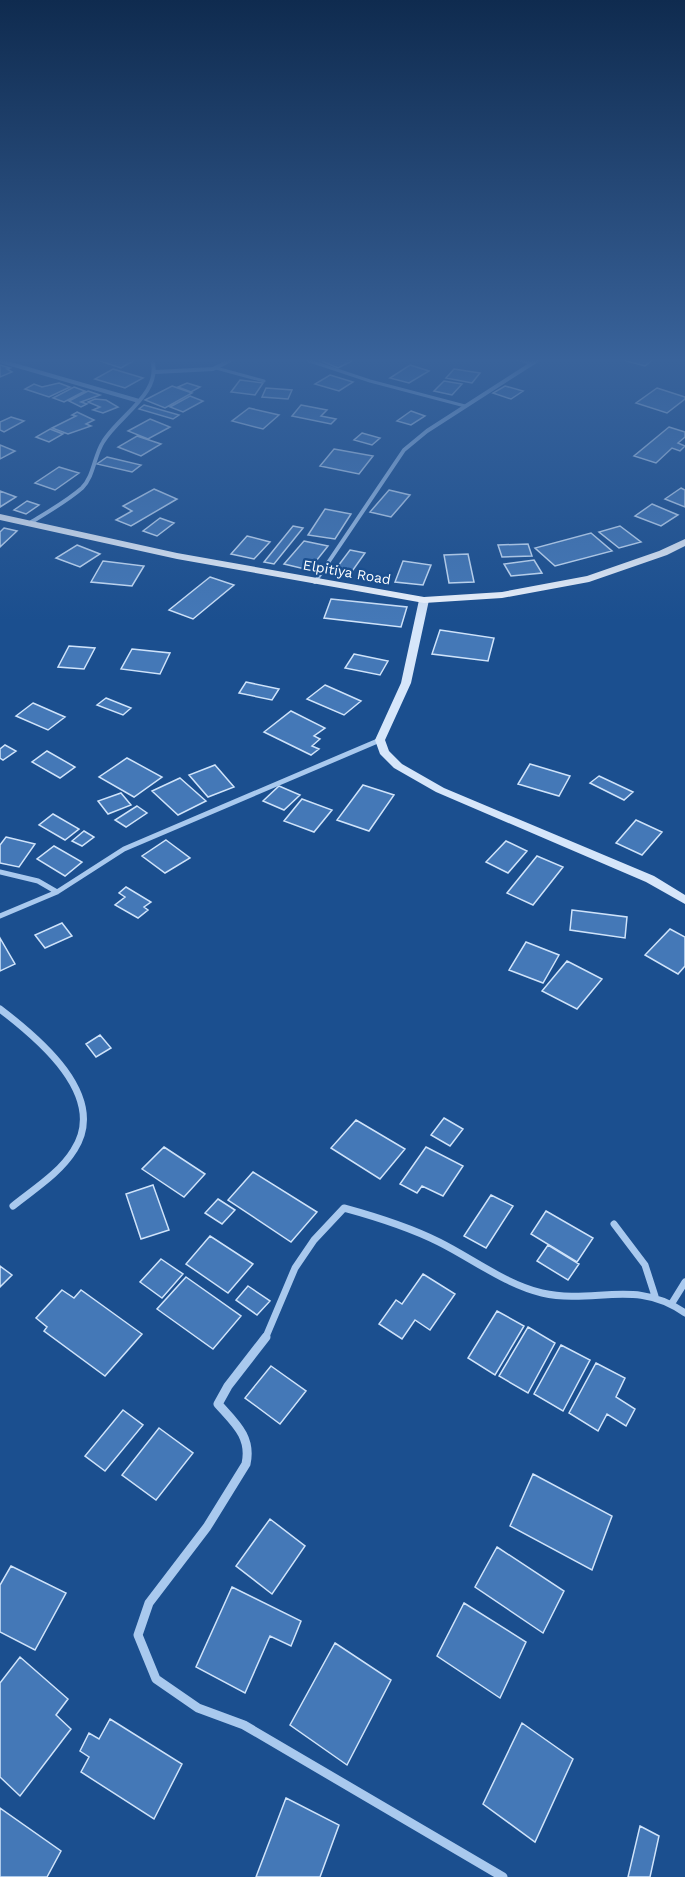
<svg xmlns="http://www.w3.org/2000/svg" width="685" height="1877" font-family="'Work Sans',sans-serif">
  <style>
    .building { fill: #4478b7; stroke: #cfe3fa; stroke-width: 1.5 }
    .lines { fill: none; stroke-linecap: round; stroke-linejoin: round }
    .lane { stroke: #a9c9ee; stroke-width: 3 }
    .street-far3 { stroke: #a9c9ee; stroke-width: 4 }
    .street-far2 { stroke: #a9c9ee; stroke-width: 5 }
    .street-far1 { stroke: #a9c9ee; stroke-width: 7 }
    .street { stroke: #a9c9ee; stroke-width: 9 }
    .secondary { fill: #d6e6fa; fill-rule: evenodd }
    .primary { fill: #f0f6ff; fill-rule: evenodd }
    .labels { text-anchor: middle; stroke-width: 5; stroke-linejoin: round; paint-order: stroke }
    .far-street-label { font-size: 14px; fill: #fff; stroke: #1b4f8f }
  </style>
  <rect width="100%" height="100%" fill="#1b4f8f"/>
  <path class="building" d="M94,359H125L133,361L121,368Z
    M321,359H345L352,361L338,368L319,360Z
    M619,359H654L645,366Z
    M0,365L10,368L7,369L12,372L0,377Z
    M410,365L429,371L409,383L390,378Z
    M113,369L143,378L125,388L95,379Z
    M454,369L480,373L472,383L446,378Z
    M330,375L353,382L339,391L315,384Z
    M240,380L263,383L255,395L231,392Z
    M444,381L462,384L452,395L434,391Z
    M59,383L70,387L49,397L25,389L34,384L42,387Z
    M187,383L200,387L191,392L178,387Z
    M172,386L192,393L165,408L145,400Z
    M505,386L523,391L511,399L493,393Z
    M74,387L85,391L64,402L53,398Z
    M266,388L292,390L288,399L262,397Z
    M657,388L685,397V399L667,413L636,403Z
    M88,391L100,395L81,402L87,404L81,407L69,401Z
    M190,396L203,401L183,412L170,407Z
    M95,399L106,400L118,407L103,413L93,410L100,407L88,402Z
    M144,405L179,415L173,419L139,409Z
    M301,405L327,410L321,416L336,419L331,424L292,416Z
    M249,408L279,415L263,429L232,421Z
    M411,411L425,416L411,425L397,421Z
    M77,412L94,420L86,424L91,426L68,434L52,428L76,416L72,415Z
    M11,417L24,421L4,432L0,430V422Z
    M150,419L170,427L148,439L128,431Z
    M669,427L685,432V437L678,443L685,446L680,451L672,448L656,463L634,456Z
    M50,429L63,434L49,442L36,437Z
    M362,433L380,438L372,445L354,440Z
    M137,436L161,444L141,456L118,447Z
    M0,445L15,451L0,459Z
    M334,449L373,456L359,474L320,466Z
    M107,457L141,465L132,472L97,464Z
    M59,467L79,473L55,490L35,483Z
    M681,488L685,490V507L665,499Z
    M154,489L177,499L131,526L116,520L132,511L123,506Z
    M389,490L410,495L391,517L370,512Z
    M0,491L16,497L0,507Z
    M27,501L39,505L26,514L14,510Z
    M652,504L678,515L661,526L635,516Z
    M325,509L351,514L335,539L308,535Z
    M160,518L174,523L157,536L143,531Z
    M293,526L303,528L274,564L264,562Z
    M620,526L641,542L619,548L599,532Z
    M4,528L17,531L0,547V532Z
    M591,533L612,551L555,566L535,548Z
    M247,536L270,542L254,559L231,554Z
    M304,541L328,546L309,570L284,564Z
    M528,544L532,556L502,557L498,545Z
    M77,545L100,554L80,567L56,558Z
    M350,550L365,553L348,577L332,574Z
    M468,554L474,582L449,583L444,555Z
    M534,560L542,573L511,576L504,564Z
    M103,561L144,566L132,586L91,582Z
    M403,561L431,565L423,585L395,582Z
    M210,577L234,585L193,619L169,610Z
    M331,599L407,607L401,627L324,618Z
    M440,630L494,638L488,661L432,654Z
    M69,646L95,648L84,669L58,667Z
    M132,649L170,653L160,674L121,669Z
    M354,654L388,661L380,675L345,668Z
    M246,682L279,689L272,700L239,693Z
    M325,685L361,701L344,715L307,699Z
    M106,698L131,708L123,715L97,705Z
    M33,703L65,717L48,730L16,716Z
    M291,711L325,728L314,736L320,739L312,746L319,749L311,755L264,732Z
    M5,745L16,751L3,760L0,758V749Z
    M47,751L75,767L60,778L32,762Z
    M127,758L162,777L134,797L99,777Z
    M530,764L570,776L559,796L518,784Z
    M215,765L234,787L208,797L189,775Z
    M599,776L633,792L624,800L590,783Z
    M180,778L206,801L178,815L152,791Z
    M363,785L394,795L369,831L337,820Z
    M279,786L300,795L284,810L263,801Z
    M121,793L131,805L108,814L98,801Z
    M302,799L332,810L314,832L284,821Z
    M137,806L147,813L126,827L115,820Z
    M53,814L79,829L65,840L39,825Z
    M636,820L662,832L642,855L616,843Z
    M84,831L94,837L82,846L72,841Z
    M6,837L35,844L19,867L0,863V845Z
    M166,840L190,858L165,873L142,856Z
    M506,841L527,851L508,873L486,862Z
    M54,846L82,862L65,876L37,859Z
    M537,856L563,867L533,905L507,893Z
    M126,887L151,902L144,907L148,910L138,918L115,905L125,897L119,893Z
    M572,910L627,917L625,938L570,930Z
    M62,923L72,936L45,948L35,935Z
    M670,929L685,937V966L678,974L645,955Z
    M0,938L15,964L0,971Z
    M526,942L559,955L543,983L509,970Z
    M567,961L602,979L577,1009L542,991Z
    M100,1035L111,1048L96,1057L86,1044Z
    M444,1118L463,1129L450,1146L431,1135Z
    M356,1120L405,1149L380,1179L331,1148Z
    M164,1147L205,1174L184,1197L142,1169Z
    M426,1147L463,1166L443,1196L422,1186L417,1193L400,1184Z
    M253,1172L317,1212L291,1242L228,1200Z
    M153,1185L169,1230L141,1239L126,1194Z
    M491,1195L513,1206L486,1248L464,1236Z
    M218,1199L235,1210L222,1224L205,1213Z
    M546,1211L593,1238L577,1262L531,1234Z
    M210,1236L253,1264L228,1293L186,1264Z
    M548,1245L579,1264L568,1280L537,1261Z
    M161,1259L183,1274L162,1298L140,1282Z
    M0,1266L12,1275L0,1287Z
    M423,1274L455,1294L430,1330L415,1320L402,1339L379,1324L396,1300L402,1304Z
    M186,1277L241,1316L213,1349L157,1309Z
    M248,1286L270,1301L257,1315L236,1300Z
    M62,1290L74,1298L81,1290L142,1334L105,1376L44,1331L47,1327L36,1318Z
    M497,1311L524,1326L495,1375L468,1358Z
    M528,1327L555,1343L528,1393L499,1376Z
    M561,1345L590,1360L563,1411L534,1394Z
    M596,1363L625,1378L616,1397L635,1409L626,1426L607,1414L598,1431L569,1413Z
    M271,1366L306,1391L280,1424L245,1398Z
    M123,1410L143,1425L105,1471L85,1456Z
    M159,1428L193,1453L156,1500L122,1475Z
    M533,1474L612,1516L592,1570L510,1526Z
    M270,1519L305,1546L272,1594L236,1566Z
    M497,1547L564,1591L543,1633L475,1587Z
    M11,1566L66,1593L35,1650L0,1632V1585Z
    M232,1587L301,1621L291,1646L270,1636L245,1693L196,1667Z
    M464,1603L526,1642L500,1698L437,1656Z
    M335,1643L391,1680L347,1765L290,1725Z
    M20,1657L68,1699L56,1715L71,1729L20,1796L0,1777V1683Z
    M110,1719L182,1764L154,1819L81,1772L89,1757L80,1751L89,1733L99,1739Z
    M522,1723L573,1759L535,1842L483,1804Z
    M286,1798L339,1825L320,1877H256Z
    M0,1808L61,1851L47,1877H0Z
    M640,1826L659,1836L650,1877H628Z"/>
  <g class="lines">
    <path class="lane" d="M304,359L370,381L465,406
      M514,359L531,363
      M216,368L264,381"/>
    <path class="street-far3" d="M0,361L139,401
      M155,372L213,369L233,359
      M28,524C46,513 66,502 82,488C94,476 94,456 103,442C118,416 163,393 152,359
      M315,582L404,450L427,431L539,359"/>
    <path class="street-far2" d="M0,872L38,881L57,892
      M0,916L57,892L124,849L380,740"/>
    <path class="street-far1" d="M0,1009C38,1038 109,1096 74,1150C60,1173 34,1189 13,1206
      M614,1224L645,1265L655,1296
      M672,1303L685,1282
      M265,1339L295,1268L314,1240L344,1208C377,1217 409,1227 439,1242C473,1259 505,1284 542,1293C595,1305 635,1278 685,1313"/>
    <path class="street" d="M266,1337L228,1386L218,1404C235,1423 252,1437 246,1464L207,1527L149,1603L138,1635L156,1679L198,1708L244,1725L503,1877"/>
    <path class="secondary" d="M424,597L429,600L411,683L385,740L389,751L402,764L444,788L654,876L685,895V904L646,882L436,792L394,768L380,754L375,740L401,683L419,600Z"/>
    <path class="primary" d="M0,514L177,553L424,597L502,592L587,576L659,551L685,539V546L667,555L589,582L502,598L424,603L177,559L0,520Z"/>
  </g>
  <linearGradient id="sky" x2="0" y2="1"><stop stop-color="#0f2b4f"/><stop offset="0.58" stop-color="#39639b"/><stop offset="1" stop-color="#39639b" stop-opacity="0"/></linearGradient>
  <rect width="685" height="621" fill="url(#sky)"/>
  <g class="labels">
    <g class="far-street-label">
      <text transform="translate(347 572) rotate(10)" y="5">Elpitiya Road</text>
    </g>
  </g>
</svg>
